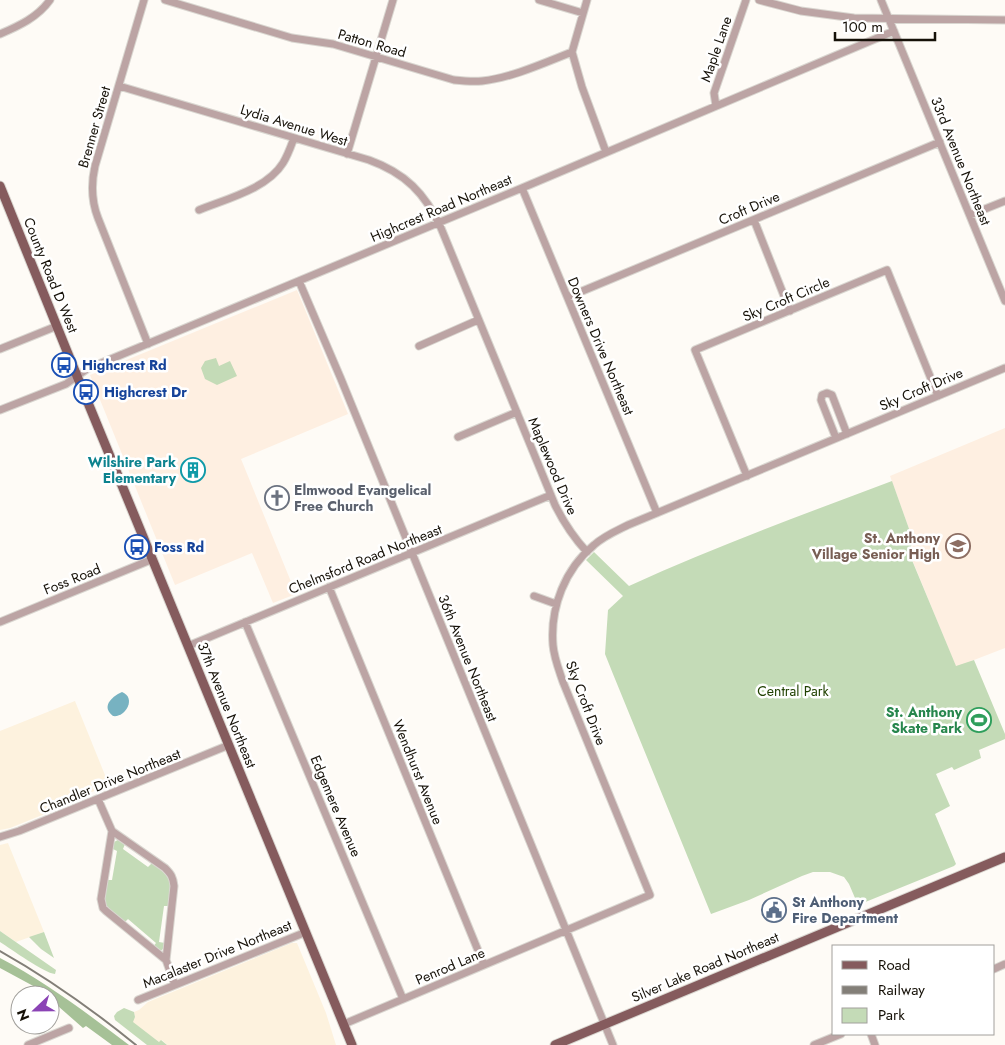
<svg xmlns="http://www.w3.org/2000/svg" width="1005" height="1045" font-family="Jost,sans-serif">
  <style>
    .built { fill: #fdf2de }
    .education { fill: #feefe1 }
    .green { fill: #c4dbb7 }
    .forest { fill: #a6c197 }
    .water { fill: #77b2c1 }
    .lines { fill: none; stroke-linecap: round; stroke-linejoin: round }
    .minor-casing { stroke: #d9d6d0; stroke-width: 9 }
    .major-casing { stroke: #d9d6d0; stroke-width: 11 }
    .minor { stroke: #bca4a4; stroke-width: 7 }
    .major { stroke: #855b5d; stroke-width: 9 }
    .rail { stroke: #837f78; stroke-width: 2 }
    .labels { text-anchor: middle; stroke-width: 5; stroke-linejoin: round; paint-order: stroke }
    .street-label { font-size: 14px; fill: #161108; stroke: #fff }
    .transit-label { font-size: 14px; font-weight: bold; fill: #164399; stroke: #fff; text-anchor: start }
    .culture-label { font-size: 14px; font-weight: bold; fill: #0d838f; stroke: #fff; text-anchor: end }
    .worship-label { font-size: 14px; font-weight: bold; fill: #5b616d; stroke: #fff; text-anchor: start }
    .education-label { font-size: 14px; font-weight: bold; fill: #785e54; stroke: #fff; text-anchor: end }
    .park-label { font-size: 14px; fill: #204001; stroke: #fff }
    .leisure-label { font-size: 14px; font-weight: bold; fill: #27864d; stroke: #fff; text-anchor: end }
    .service-label { font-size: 14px; font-weight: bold; fill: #4e5e75; stroke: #fff; text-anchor: start }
  </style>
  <rect width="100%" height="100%" fill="#fefbf6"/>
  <path class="built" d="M75,701L109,785L82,796V799L10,828L0,830V731Z
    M8,843L44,932L16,942L0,931V845Z
    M292,943H297L326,1013L336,1045H167L162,1040L159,1042L132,1022L135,1017L134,1012L139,1010L148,1002Z"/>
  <path class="education" d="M297,290L348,414L241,459L296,594L273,603L252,553L175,585L90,375Z
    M1005,428V648L956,667L909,552L913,540L890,476Z"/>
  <path class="green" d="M216,358L219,366L230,361L237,376L217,385L205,379L201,368L205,361Z
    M892,481L913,540L909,553L956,666L974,660L1005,734V739L979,750L981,758L954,770L952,767L936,774L950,806L935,814L956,864L954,866L858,905L849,884L844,877L830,872H813L802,876L749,900L711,914L613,674L605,654L608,610L623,596L586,560L594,552L629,586C715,547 804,514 892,481Z
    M118,840L125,844L123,849L148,867L152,863C173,879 172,880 169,906H164L159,942L165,943C164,947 163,950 160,951L153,947L156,943L128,919L124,923C104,905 103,907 106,880H112L117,851L113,849C111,846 114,841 118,840Z
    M0,931L56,970L55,974C44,973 11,949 0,942Z
    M44,932L54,958L41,949L29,937Z
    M124,1008L134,1012L135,1017L133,1022L159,1042L161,1040L167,1045H147L115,1020L114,1016L117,1012Z"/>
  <path class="forest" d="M0,958C46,982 88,1014 129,1045H112L86,1026L83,1028L50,999V995H45L37,988L0,968Z"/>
  <path class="water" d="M122,692C137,698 125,718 113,716C101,707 111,697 122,692Z"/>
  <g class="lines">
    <defs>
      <path id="minor" d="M144,0L95,166C91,184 91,200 98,218L148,344
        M165,0L292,38L333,44L454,80C463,81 472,82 482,81C511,78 544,63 572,52
        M539,0L583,13
        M587,0L572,52L582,87L606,152
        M759,0L801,11L854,18L1005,20
        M881,0L1005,301
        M0,34C19,26 38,17 50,0
        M119,86L369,160C405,173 425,193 441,228L555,505C564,523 573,537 587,552
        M716,106L714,93L746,0
        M347,154L393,0
        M522,188L657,513
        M199,210C226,199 267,189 283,163C288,155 291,146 294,138
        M970,215L1005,201
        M754,220L790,311
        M299,281L341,379L613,1045
        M568,297L940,142
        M419,346L478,320
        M0,349L57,326
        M0,410L66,384L87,369L522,188L894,31
        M458,437L517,412
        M836,438L821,400L822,395L827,393L832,395L847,434
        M747,476L695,350L887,270L938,396
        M329,587L484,965
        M534,596L556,604
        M0,622L153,559
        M245,622L403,999
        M188,646L551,495
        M98,799L112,831L165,868C171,874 173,877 174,886L166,960
        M112,831L101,899L103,908L106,911L166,960L175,985
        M0,837L19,831L229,745
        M994,969L1005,964
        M138,1000L306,932
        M344,1024L650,895L563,682C559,670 554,658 553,645C550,607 565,569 594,545C604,536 616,531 628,525L1005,368
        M871,1034L875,1045
        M28,1045L69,1028
        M814,1045L841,1034"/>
      <path id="major" d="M0,186L77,376L352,1045
        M555,1045L1005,857"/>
    </defs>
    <use href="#minor" class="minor-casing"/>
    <use href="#major" class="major-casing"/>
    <use href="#minor" class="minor"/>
    <use href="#major" class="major"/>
    <path class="rail" d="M0,951C48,978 93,1010 136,1045"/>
  </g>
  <defs>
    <symbol id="bus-ring" viewBox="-11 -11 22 22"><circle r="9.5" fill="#fff" stroke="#1a4fb4" stroke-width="1.5"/><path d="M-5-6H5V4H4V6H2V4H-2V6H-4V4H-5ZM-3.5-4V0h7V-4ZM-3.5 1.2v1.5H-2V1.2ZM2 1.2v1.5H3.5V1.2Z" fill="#1a4fb4"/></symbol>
    <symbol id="building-ring" viewBox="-11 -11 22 22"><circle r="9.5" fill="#fff" stroke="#0f9aa8" stroke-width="1.5"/><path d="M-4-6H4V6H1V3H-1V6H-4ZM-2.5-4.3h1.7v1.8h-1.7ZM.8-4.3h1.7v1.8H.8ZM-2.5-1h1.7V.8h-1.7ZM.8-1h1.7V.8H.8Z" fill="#0f9aa8"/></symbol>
    <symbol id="church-ring" viewBox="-11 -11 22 22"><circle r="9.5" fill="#fff" stroke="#6b7280" stroke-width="1.5"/><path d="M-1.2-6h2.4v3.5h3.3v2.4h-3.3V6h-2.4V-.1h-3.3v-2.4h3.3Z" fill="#6b7280"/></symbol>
    <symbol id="school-ring" viewBox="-11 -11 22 22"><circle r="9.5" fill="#fff" stroke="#8d6e63" stroke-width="1.5"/><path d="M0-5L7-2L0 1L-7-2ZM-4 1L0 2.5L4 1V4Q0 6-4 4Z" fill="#8d6e63"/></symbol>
    <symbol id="stadium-ring" viewBox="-11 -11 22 22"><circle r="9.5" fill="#fff" stroke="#2e9e5b" stroke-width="1.5"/><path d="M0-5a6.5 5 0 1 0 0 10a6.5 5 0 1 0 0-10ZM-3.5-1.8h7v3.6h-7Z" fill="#2e9e5b"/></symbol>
    <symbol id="civic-ring" viewBox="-11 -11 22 22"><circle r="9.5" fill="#fff" stroke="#5c6f8a" stroke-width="1.5"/><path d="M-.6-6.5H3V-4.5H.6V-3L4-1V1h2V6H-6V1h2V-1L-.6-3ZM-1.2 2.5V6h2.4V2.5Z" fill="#5c6f8a"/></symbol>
  </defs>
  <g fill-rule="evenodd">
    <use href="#bus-ring" x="50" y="351" width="28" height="28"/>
    <use href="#bus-ring" x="72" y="378" width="28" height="28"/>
    <use href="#building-ring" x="179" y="456" width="28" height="28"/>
    <use href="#church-ring" x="263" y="484" width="28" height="28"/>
    <use href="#school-ring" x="944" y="532" width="28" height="28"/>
    <use href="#bus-ring" x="123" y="533" width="28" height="28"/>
    <use href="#stadium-ring" x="965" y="706" width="28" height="28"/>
    <use href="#civic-ring" x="760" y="896" width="28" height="28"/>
  </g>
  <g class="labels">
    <g class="street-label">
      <text transform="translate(372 43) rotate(16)" y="5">Patton Road</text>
      <text transform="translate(716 49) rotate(-71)" y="5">Maple Lane</text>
      <text transform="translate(294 125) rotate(17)" y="5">Lydia Avenue West</text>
      <text transform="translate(94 127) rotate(-74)" y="5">Brenner Street</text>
      <text transform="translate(961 161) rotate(68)" y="5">33rd Avenue Northeast</text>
      <text transform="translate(441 208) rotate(-23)" y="5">Highcrest Road Northeast</text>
      <text transform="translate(749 208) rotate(-23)" y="5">Croft Drive</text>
      <text transform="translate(51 275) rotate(68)" y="5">County Road D West</text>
      <text transform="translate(786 299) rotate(-23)" y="5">Sky Croft Circle</text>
      <text transform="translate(601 346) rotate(67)" y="5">Downers Drive Northeast</text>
      <text transform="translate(921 389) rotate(-23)" y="5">Sky Croft Drive</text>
      <text transform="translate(553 466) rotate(67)" y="5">Maplewood Drive</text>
      <text transform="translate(365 559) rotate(-22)" y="5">Chelmsford Road Northeast</text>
      <text transform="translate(72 579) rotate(-22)" y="5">Foss Road</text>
      <text transform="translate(468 658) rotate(68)" y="5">36th Avenue Northeast</text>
      <text transform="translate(586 703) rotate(69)" y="5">Sky Croft Drive</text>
      <text transform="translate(227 705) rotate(68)" y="5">37th Avenue Northeast</text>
      <text transform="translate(418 772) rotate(68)" y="5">Wendhurst Avenue</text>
      <text transform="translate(110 781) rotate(-22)" y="5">Chandler Drive Northeast</text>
      <text transform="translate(336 806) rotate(67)" y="5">Edgemere Avenue</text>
      <text transform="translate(217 954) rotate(-22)" y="5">Macalaster Drive Northeast</text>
      <text transform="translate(450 966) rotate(-23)" y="5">Penrod Lane</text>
      <text transform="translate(705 967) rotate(-23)" y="5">Silver Lake Road Northeast</text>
    </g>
    <g class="transit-label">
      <text x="82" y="370">Highcrest Rd</text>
      <text x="104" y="397">Highcrest Dr</text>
      <text x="154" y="552">Foss Rd</text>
    </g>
    <g class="culture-label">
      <text x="176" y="467">Wilshire Park<tspan x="176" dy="16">Elementary</tspan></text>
    </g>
    <g class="worship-label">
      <text x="294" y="495">Elmwood Evangelical<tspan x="294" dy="16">Free Church</tspan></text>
    </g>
    <g class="education-label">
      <text x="940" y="543">St. Anthony<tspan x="940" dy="16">Village Senior High</tspan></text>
    </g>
    <g class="park-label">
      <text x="793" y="696">Central Park</text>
    </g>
    <g class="leisure-label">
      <text x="962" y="717">St. Anthony<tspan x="962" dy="16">Skate Park</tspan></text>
    </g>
    <g class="service-label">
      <text x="792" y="907">St Anthony<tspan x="792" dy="16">Fire Department</tspan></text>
    </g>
  </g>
  <rect x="832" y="945" width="162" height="90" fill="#ffffff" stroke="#a2a09c"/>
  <rect x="842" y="961" width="25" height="8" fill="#855b5d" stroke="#a2a09c"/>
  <text x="878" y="970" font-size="15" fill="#161108">Road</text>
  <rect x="842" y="986" width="25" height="8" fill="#837f78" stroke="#a2a09c"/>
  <text x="878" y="995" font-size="15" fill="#161108">Railway</text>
  <rect x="842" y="1008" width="25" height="15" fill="#c4dbb7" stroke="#a2a09c"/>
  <text x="878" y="1020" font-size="15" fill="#161108">Park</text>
  <g transform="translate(35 1010) rotate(248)"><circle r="24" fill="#ffffff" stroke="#a2a09c"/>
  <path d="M0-4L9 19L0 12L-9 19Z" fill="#8b43b5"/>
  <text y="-8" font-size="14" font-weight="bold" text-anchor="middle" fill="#161108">N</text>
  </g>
  <path d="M835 32v8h100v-8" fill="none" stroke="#161108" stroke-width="2.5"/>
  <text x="842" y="32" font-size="15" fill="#161108" stroke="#ffffff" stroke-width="4" paint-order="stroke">100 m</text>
</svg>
